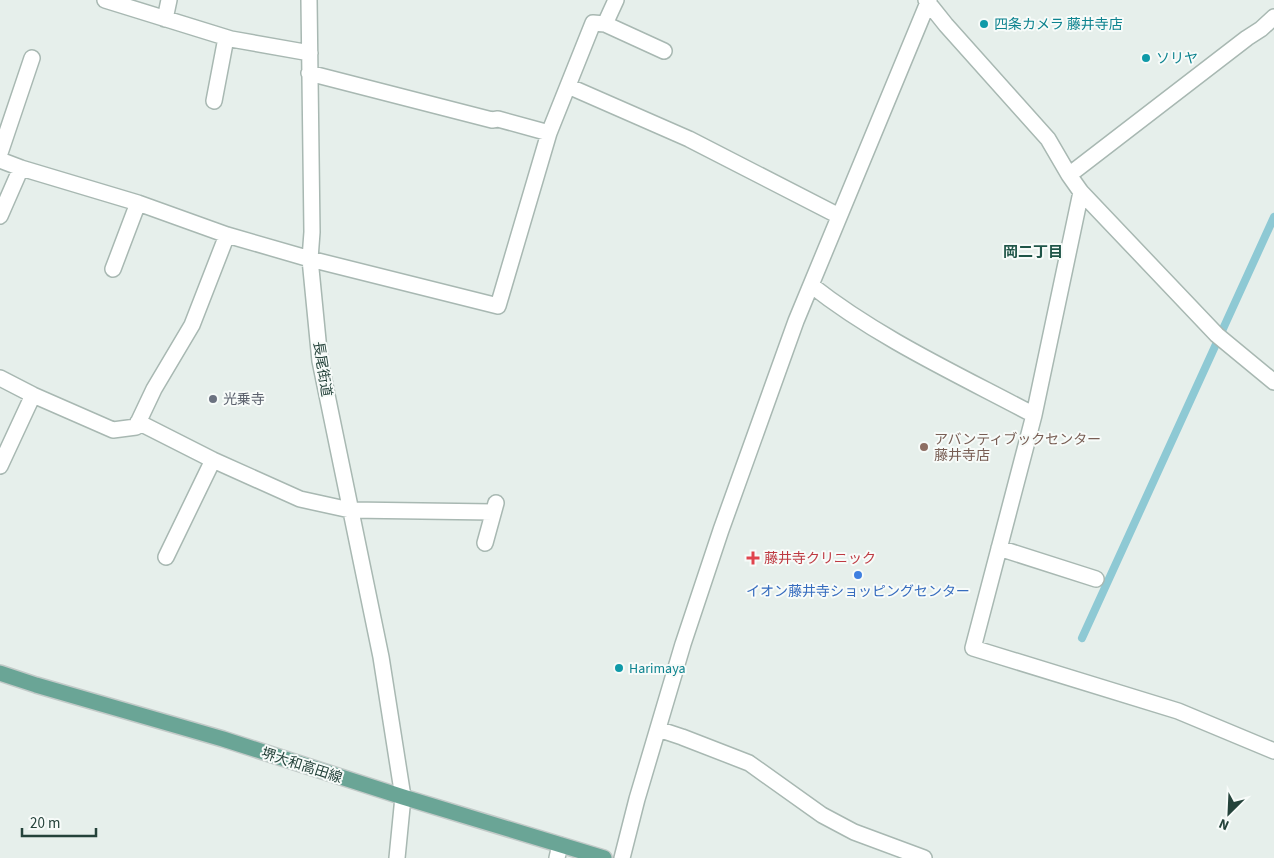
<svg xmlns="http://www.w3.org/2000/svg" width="1274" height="858" font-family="'Source Sans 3','Noto Sans JP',sans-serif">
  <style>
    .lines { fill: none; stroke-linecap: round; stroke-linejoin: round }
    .stream { stroke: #8ec9d4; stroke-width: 8 }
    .minor-casing { stroke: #a8b8b2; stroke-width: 18 }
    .major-casing { stroke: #c2cac8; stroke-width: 18 }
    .minor { stroke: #fff; stroke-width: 15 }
    .major { stroke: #6aa596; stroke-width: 15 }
    .culture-dot { fill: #0f9aa8; stroke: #f7fbf9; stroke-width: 2 }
    .worship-dot { fill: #6b7280; stroke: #f7fbf9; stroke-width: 2 }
    .education-dot { fill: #8d6e63; stroke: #f7fbf9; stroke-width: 2 }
    .health-dot { fill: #e0444e; stroke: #f7fbf9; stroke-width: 2 }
    .shop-dot { fill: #3f7fe0; stroke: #f7fbf9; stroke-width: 2 }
    .labels { text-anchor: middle; stroke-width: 4; stroke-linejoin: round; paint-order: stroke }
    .culture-label { font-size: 14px; fill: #0d838f; stroke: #f7fbf9; text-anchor: start }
    .street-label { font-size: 14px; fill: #24423a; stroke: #f7fbf9 }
    .worship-label { font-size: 14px; fill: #5b616d; stroke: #f7fbf9; text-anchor: start }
    .education-label { font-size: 14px; fill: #785e54; stroke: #f7fbf9; text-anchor: start }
    .health-label { font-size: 14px; fill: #be3a42; stroke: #f7fbf9; text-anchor: start }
    .shop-label { font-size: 14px; fill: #366cbe; stroke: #f7fbf9 }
    .neighbourhood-label { font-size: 15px; font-weight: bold; fill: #1f5548; stroke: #f7fbf9 }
  </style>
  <rect width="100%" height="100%" fill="#e6efeb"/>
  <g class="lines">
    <path class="stream" d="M1082,638L1274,217"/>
    <defs>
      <path id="minor" d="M105,0L231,39L310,53
        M309,0L312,232L310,259L320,361L381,657L403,797L397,858
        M926,0L946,25L1048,139L1069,175L1081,192L1217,335L1274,382
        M165,19L169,0
        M605,24L664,51
        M309,73L492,120L498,119L549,133
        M568,86L689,139L839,216
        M214,101L226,38
        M0,153L32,58
        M0,160L21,168L138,203L227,235L310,259L498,306L549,133L593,23L605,24L616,0
        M1069,175L1247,38L1261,29L1274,17
        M1081,192L1034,415L973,648L1178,711L1274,751
        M0,216L21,168
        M113,269L138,203
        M811,285C878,338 959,375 1034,415
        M0,378L33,395L113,430L136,427L154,389L192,325L227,235
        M138,422L213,460L300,499L350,510L493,512
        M0,466L33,395
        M485,543L496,503
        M999,548L1096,579
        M166,557L213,460
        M658,729L682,737L749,763L822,815L854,832L924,858
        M557,858L560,845
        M622,858L637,799L683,644L721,530L796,321L929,0"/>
      <path id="major" d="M0,673L36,685L223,739L403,797L604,858"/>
    </defs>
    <use href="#minor" class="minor-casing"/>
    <use href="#major" class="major-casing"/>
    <use href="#minor" class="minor"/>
    <use href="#major" class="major"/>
  </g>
  <g class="culture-dot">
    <circle cx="984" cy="24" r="5"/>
    <circle cx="1146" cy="58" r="5"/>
    <circle cx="619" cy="668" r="5"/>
  </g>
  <circle class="worship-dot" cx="213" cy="399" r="5"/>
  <circle class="education-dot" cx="924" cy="447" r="5"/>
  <path class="health-dot" d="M750.5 550.5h5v5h5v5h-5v5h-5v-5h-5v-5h5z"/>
  <circle class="shop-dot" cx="858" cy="575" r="5"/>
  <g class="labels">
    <g class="culture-label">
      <text x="994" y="29">四条カメラ 藤井寺店</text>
      <text x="1156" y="63">ソリヤ</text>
      <text x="629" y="673">Harimaya</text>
    </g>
    <g class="street-label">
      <text transform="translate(323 369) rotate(81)" y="5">長尾街道</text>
      <text transform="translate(302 765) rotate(18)" y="5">堺大和高田線</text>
    </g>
    <g class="worship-label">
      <text x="223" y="404">光乗寺</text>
    </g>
    <g class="education-label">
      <text x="934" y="444">アバンティブックセンター<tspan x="934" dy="16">藤井寺店</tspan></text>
    </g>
    <g class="health-label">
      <text x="764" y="563">藤井寺クリニック</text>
    </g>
    <g class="shop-label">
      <text x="858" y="596">イオン藤井寺ショッピングセンター</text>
    </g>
    <g class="neighbourhood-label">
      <text x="1033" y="257">岡二丁目</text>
    </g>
  </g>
  <g transform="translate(1229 813) rotate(204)" stroke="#f7fbf9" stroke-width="4" paint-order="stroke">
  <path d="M0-4L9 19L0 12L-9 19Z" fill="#24423a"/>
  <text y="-8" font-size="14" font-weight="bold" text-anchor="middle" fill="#24423a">N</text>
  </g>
  <path d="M22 828v8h74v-8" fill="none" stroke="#24423a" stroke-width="2.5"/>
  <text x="30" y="828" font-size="15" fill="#24423a" stroke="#f7fbf9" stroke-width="4" paint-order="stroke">20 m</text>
</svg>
